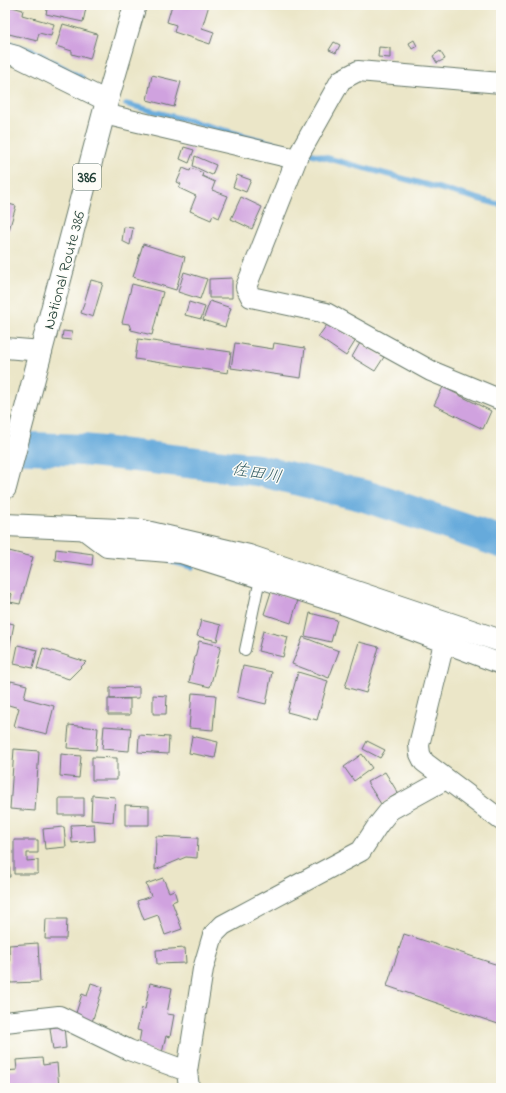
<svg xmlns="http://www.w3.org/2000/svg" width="506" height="1093" font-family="'Indie Flower','Klee One',sans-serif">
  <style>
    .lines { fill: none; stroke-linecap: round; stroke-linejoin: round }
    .stream { stroke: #66aadb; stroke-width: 5.5 }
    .river { stroke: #66aadb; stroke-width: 32 }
    .building { fill: #d0a2df }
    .service-casing { stroke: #667868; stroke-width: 12 }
    .minor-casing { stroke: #667868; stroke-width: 22 }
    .tertiary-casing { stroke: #667868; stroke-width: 24 }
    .trunk-casing { stroke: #667868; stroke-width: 24 }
    .service { stroke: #fff; stroke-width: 10 }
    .minor { stroke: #fff; stroke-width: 20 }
    .tertiary { stroke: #fff; stroke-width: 22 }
    .trunk { stroke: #fff; stroke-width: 22 }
    .labels { text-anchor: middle; stroke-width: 3; stroke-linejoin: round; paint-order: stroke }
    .shield { fill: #fdfcf7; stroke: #62766e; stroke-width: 1 }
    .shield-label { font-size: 15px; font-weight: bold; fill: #1f3d34 }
    .street-label { font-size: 16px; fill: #1f3d34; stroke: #fdfcf7 }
    .water-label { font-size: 17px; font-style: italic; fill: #345e66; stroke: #fdfcf7 }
  </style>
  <rect width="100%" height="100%" fill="#fdfcf7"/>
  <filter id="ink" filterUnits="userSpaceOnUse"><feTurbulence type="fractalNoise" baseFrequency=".025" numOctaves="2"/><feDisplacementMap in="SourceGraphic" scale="8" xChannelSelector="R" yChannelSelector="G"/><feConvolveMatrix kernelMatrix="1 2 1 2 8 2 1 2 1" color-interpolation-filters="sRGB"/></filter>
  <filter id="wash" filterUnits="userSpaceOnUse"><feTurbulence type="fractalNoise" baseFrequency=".012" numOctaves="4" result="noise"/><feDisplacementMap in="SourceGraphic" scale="16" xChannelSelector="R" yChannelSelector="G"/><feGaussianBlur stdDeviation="0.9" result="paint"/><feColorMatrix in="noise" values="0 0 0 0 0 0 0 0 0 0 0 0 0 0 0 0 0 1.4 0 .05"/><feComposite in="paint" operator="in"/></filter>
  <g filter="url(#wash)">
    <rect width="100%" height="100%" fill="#ebe6c8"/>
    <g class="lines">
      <path class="stream" d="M5,42L33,51L82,78
        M126,104L287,147
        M305,152L501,205
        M170,561L192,567"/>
      <path class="river" d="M5,447L83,450L258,470L365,496L501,542"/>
    </g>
    <g id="blocks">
      <path class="building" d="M5,5L23,10L22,15L54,24L51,36L39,33L37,41L5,33Z
        M48,5H84V7L86,8L83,22L46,14Z
        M172,5H209L202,28L214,32L210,44L174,32L176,25L167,22Z
        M63,24L97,34L90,59L72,54V51L56,46Z
        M414,40L417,46L412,49L409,43Z
        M334,42L340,45L336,53L329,50Z
        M379,47L390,48V58L378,57Z
        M440,51L445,59L437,63L433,56Z
        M152,75L181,82L174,107L147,100Z
        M184,147L194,150L189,163L180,159Z
        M195,156L216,165L212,175L193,166Z
        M183,168L190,171L191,168L203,173L202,176L215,182L212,190L228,196L219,218L213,215L211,220L190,211L196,196L179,188L181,184L177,182Z
        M237,175L251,180L246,192L233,187Z
        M241,197L262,207L252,229L231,219Z
        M5,203L16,206L9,230L5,229Z
        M124,227L133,228L130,245L122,241Z
        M143,244L185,257L176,290L133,277Z
        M184,272L207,279L200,299L178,292Z
        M232,278V298H209V279Z
        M91,280L103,283L93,317L81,313Z
        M132,284L163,292L152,335L131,330L129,324L122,323Z
        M210,301L231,308L225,327L203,320Z
        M189,302L205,307L201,319L185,315Z
        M329,322L356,340L346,356L318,337Z
        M63,331L72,332L71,340L62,339Z
        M138,339L231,352L228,373L135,359Z
        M235,343L273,349L274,343L305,348L301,378L231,368Z
        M360,343L384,357L375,371L352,357Z
        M443,387L491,411L483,429L434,405Z
        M56,549L93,554L92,565L55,560Z
        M5,550L33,557L20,604L10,602L12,594L5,592Z
        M271,592L298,600L291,623L264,614Z
        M5,599L9,600L6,619H5Z
        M310,613L337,620L331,642L305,636Z
        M201,620L221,625L217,641L197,636Z
        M5,622L14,624L7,661H5Z
        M263,631L288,637L283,657L258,651Z
        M303,637L339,651L329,678L292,664Z
        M199,641L221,646L210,687L189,682Z
        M359,642L379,647L366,693L345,687Z
        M18,645L37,650L33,668L14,664Z
        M43,648L86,662L69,679L37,669Z
        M243,666L272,672L266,704L237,697Z
        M298,672L328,681L317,720L287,712Z
        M11,681L27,685L24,698L54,706L47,734L14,726L19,708L5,704Z
        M139,687V698L110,699V688Z
        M192,693L216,695L213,730L189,728Z
        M153,695L167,696L166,714H153Z
        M108,699H130V715H108Z
        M69,725L98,728L96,750L67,748Z
        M104,726L131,728L129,751L102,749Z
        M139,735L169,737L168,754L138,752Z
        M192,736L218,742L215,758L189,753Z
        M367,741L385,750L380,758L363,749Z
        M14,749L39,751L35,811L10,809Z
        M61,754L81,756L79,778L60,776Z
        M362,754L372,768L354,781L344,767Z
        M92,757L117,758V780H92Z
        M385,772L398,793L381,804L367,782Z
        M92,795L115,797L113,822L91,820Z
        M59,798H84V815H59Z
        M125,805L149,806V825H125Z
        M94,824L95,841L72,843L71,825Z
        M64,827L66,847L45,849L43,829Z
        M156,836L198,838L197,858L186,857L155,870Z
        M14,840H38V853H27V861L38,860V874H14Z
        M5,849H9L10,877H5Z
        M163,878L169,892L174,890L177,900L172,902L182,929L165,935L158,915L144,920L137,901L151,896L146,884Z
        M46,919H67L66,939H45Z
        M404,934L501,966V1025L387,986Z
        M38,943L40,982L10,983L9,945Z
        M185,948L186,963L157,964L156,950Z
        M91,983L103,987L92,1022L75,1016L82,994L87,996Z
        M150,983L172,988L167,1014L174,1015L170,1037L166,1036L162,1053L138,1048L141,1031L137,1030L142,1008L145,1009Z
        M64,1026L66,1048L53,1050L50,1028Z
        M42,1058L43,1065L57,1063L59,1088H5V1071L17,1070L16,1060Z"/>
    </g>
  </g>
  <g filter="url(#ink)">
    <use href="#blocks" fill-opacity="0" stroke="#667868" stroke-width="1"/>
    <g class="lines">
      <defs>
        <path id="service" d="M245,650L260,579"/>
        <path id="minor" d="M5,53L16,56L107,101
          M501,83L358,71L341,80L297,158L246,287L251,297L326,313L431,371L501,400
          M104,114L296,159
          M5,348L42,351
          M82,528L107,547L181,553L345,605L501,664
          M444,643L419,745L420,754L424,762L501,820
          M5,1022L59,1016L129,1050L187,1071
          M189,1088L187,1071L203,969L213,935L223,925L361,851L378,825L390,810L446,779"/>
        <path id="tertiary" d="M5,525L142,531L249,556L501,641"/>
        <path id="trunk" d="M5,488L107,101L135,5"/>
      </defs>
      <use href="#service" class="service-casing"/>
      <use href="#minor" class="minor-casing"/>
      <use href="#tertiary" class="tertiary-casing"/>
      <use href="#trunk" class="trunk-casing"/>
      <use href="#service" class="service"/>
      <use href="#minor" class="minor"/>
      <use href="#tertiary" class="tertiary"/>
      <use href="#trunk" class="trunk"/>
    </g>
  </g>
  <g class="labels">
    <rect class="shield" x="73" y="164" width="28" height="26" rx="3"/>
    <g class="shield-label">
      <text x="87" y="182">386</text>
    </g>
    <g class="street-label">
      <text transform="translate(63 270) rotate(-75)" y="6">National Route 386</text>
    </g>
    <g class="water-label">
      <text transform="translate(257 472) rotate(10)" y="6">佐田川</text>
    </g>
  </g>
  <rect width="506" height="1093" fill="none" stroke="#fdfcf7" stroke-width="20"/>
</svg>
